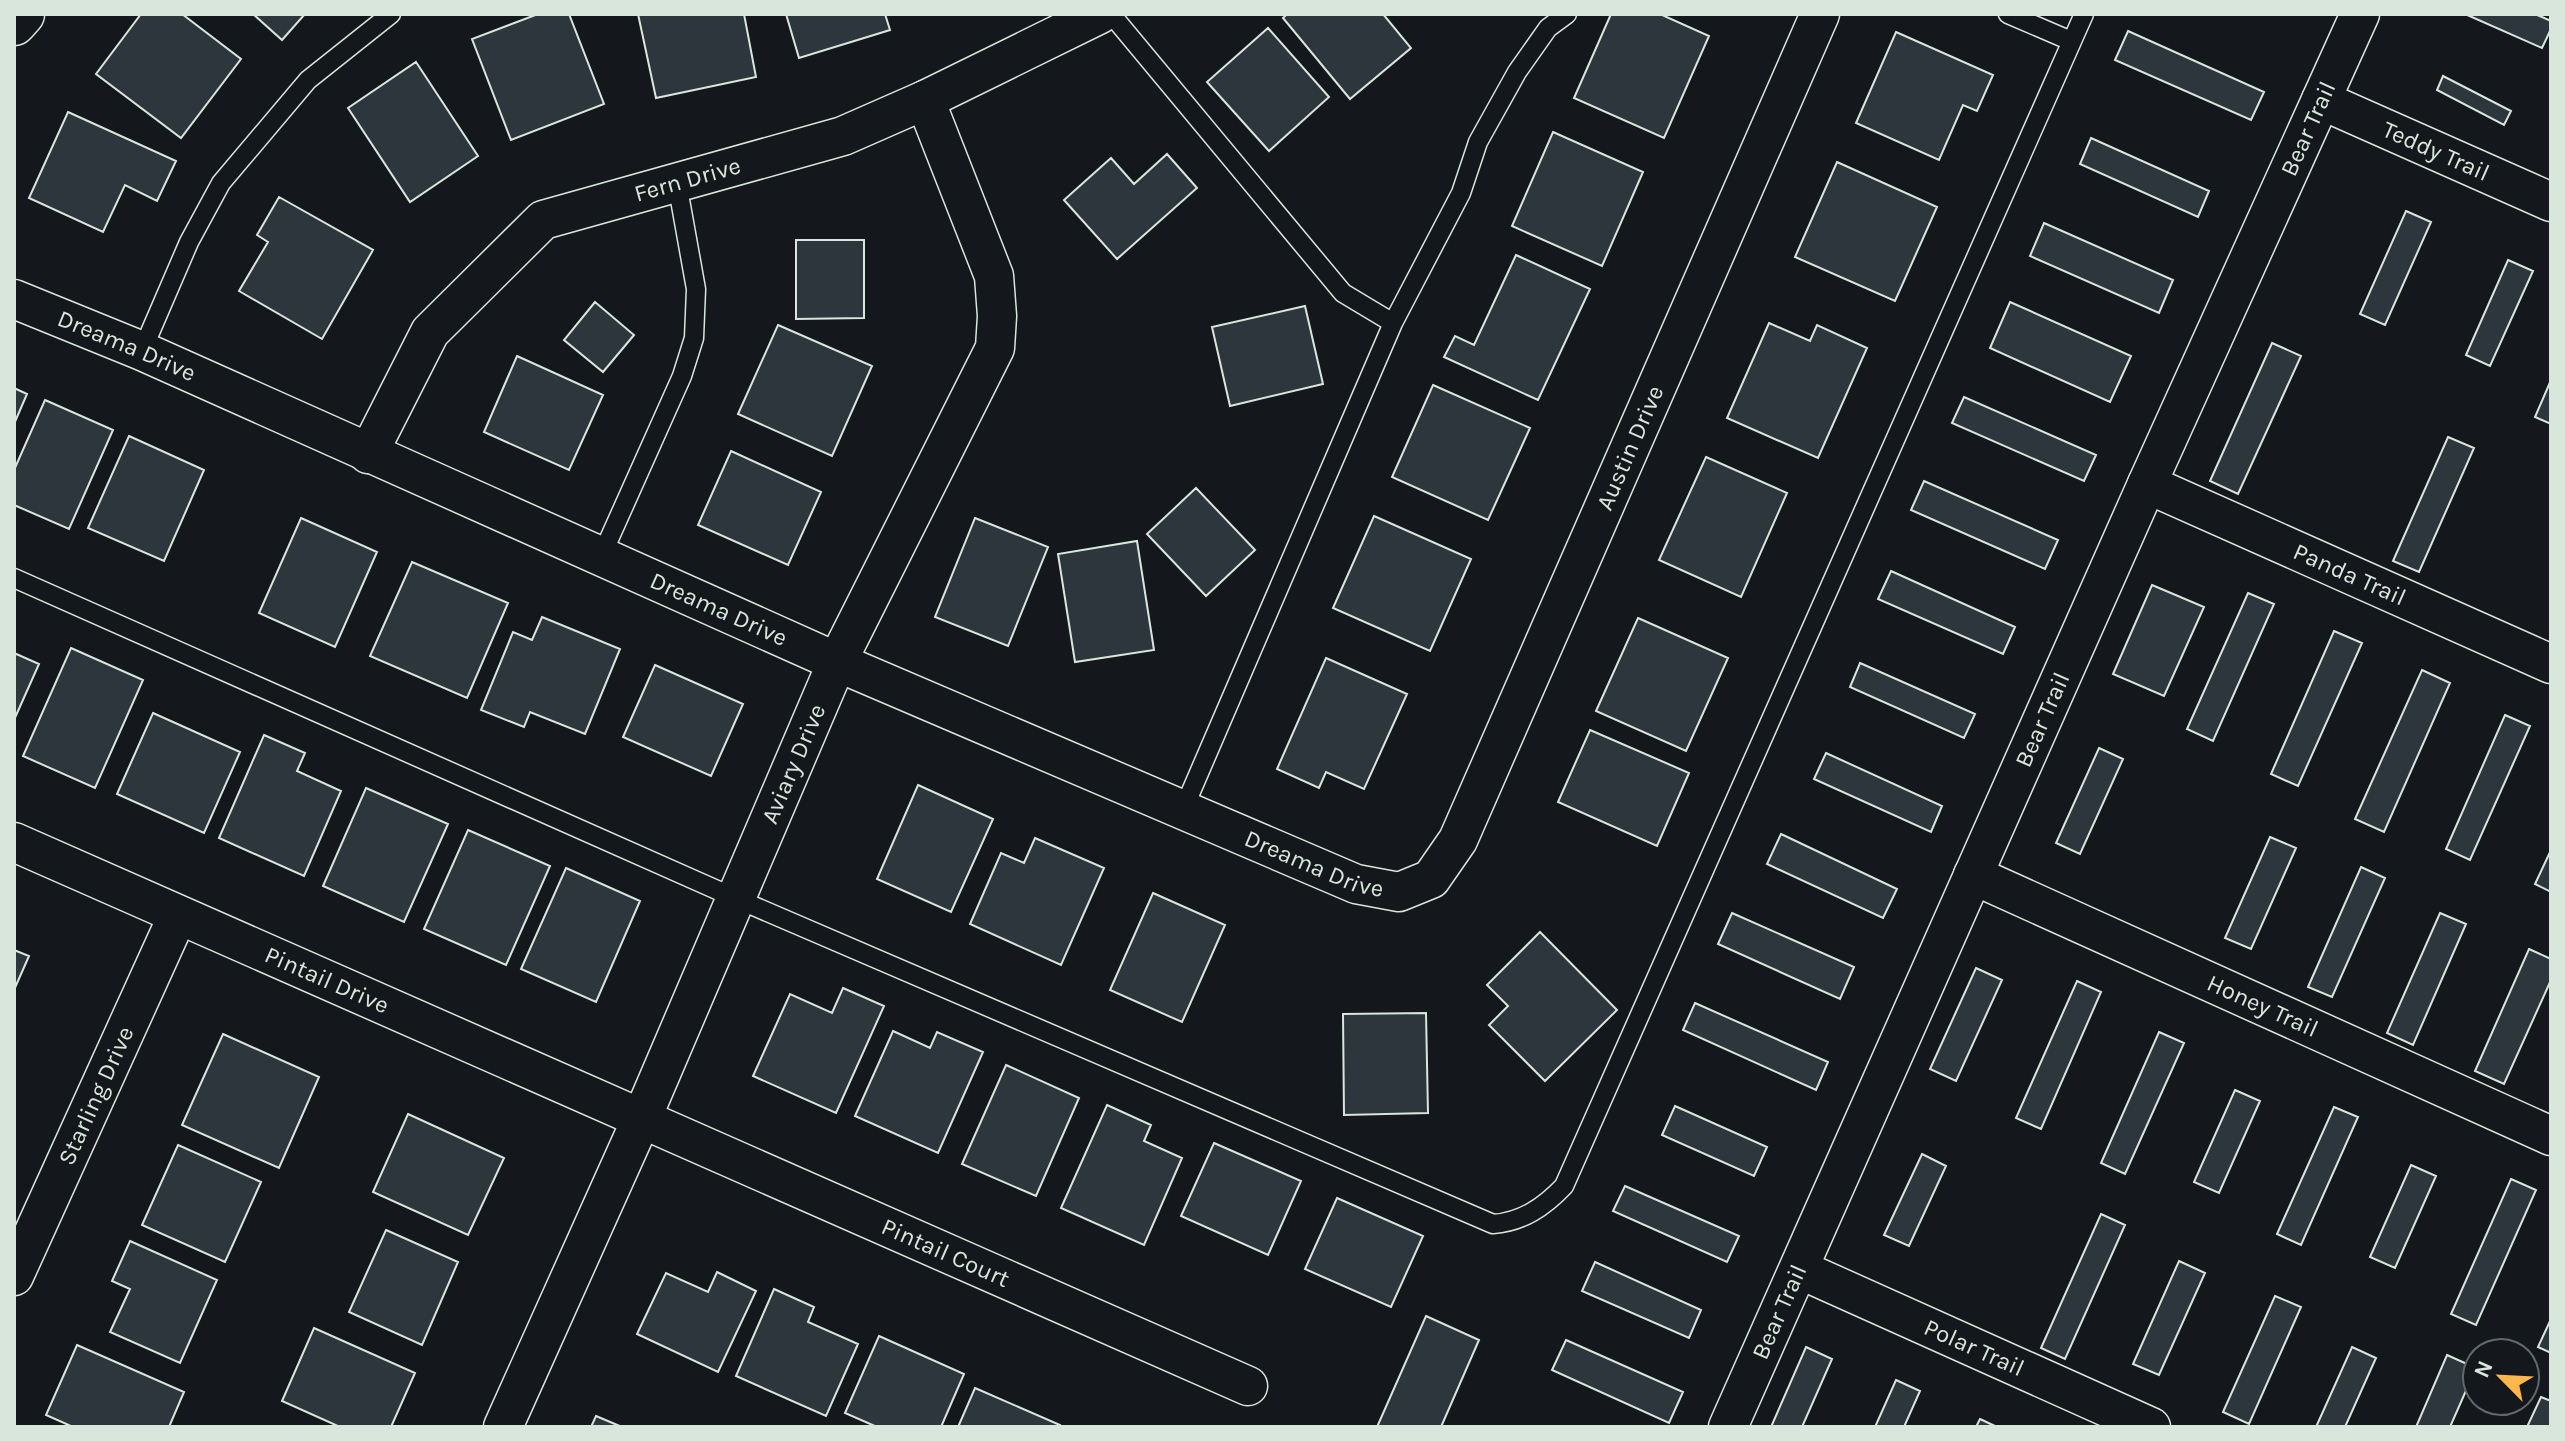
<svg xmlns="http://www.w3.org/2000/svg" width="2565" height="1441" font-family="Karla,sans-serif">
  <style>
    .building { fill: #2c363c; stroke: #d8e6dc; stroke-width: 2 }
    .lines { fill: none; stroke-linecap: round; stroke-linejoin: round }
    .service-casing { stroke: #d8e6dc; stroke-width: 21 }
    .minor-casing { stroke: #d8e6dc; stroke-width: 41 }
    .tertiary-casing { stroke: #d8e6dc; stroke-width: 47 }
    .service { stroke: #14181c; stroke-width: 18 }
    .minor { stroke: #14181c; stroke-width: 38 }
    .tertiary { stroke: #14181c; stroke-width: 44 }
    .labels { text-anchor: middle; stroke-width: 6; stroke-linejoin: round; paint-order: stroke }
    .street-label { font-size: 24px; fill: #d8e6dc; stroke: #14181c }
  </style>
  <rect width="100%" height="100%" fill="#14181c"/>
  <path class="building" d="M141,14H182L241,59L181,138L96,74Z
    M253,14H305L282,40Z
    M538,14H569L604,104L511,140L472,39Z
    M638,14H744L756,77L656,98Z
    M786,14H885L890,30L799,58Z
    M1287,14H1383L1411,48L1350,99L1283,18Z
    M1611,14H1660L1709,36L1664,138L1574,98Z
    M2465,14H2535L2551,21V29L2542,48Z
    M1268,28L1329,97L1269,151L1207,82Z
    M2128,31L2264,92L2251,120L2115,60Z
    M1896,32L1993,75L1977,111L1963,105L1939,160L1856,123Z
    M416,62L478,156L410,202L348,108Z
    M2443,76L2511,111L2504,125L2437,90Z
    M68,112L176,161L157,201L125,185L103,232L29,198Z
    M1553,132L1643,172L1602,266L1512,226Z
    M2091,138L2209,191L2198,217L2080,164Z
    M1167,154L1197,188L1117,259L1064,200L1111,158L1134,184Z
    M1837,162L1937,207L1895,301L1795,257Z
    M279,197L373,250L322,339L239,291L268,242L257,235Z
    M2406,211L2431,222L2385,325L2360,314Z
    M2044,223L2173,280L2159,313L2030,256Z
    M796,240H864V318L796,319Z
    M1516,255L1590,289L1538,400L1444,357L1455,336L1474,345Z
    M2508,260L2533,271L2490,366L2466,355Z
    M595,302L634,335L603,372L564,340Z
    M2010,302L2131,356L2110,402L1990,348Z
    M1305,306L1323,384L1230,406L1212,327Z
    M1769,323L1810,341L1817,325L1867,348L1818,458L1727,418Z
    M778,325L872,366L832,456L738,414Z
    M2272,343L2301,356L2238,494L2210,481Z
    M517,356L603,395L569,470L484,432Z
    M2551,380V424L2535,417Z
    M1433,385L1530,428L1488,520L1392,477Z
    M14,388L27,394L14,424Z
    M1964,397L2096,455L2084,481L1952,423Z
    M45,400L113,430L69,529L14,505V470Z
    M129,436L204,470L164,561L88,528Z
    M2448,437L2474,448L2419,572L2393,561Z
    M731,451L821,492L788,565L698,525Z
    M1706,457L1787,493L1741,597L1659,560Z
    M1924,481L2058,540L2045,569L1911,510Z
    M1196,488L1255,550L1206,596L1147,534Z
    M1374,516L1471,559L1430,651L1333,608Z
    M301,518L377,552L335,647L259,613Z
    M975,518L1048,547L1008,646L935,617Z
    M1137,541L1154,650L1075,662L1058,554Z
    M412,562L508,603L467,698L370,656Z
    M1891,571L2015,627L2003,654L1878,599Z
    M2152,585L2204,607L2164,696L2113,674Z
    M2248,593L2274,604L2213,741L2187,729Z
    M542,617L620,649L585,734L530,712L524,727L481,710L513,632L532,640Z
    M1638,618L1728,658L1686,751L1596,711Z
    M2334,631L2362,643L2298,786L2271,774Z
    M71,648L143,680L95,788L23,756Z
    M14,653L39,664L14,720Z
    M1326,658L1407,694L1364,789L1326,772L1319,788L1277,769Z
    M1860,663L1975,714L1964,738L1850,687Z
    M655,665L743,704L711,776L623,737Z
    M2422,670L2450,683L2384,832L2355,819Z
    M153,713L240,752L204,833L117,794Z
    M2505,715L2530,726L2470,860L2446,849Z
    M1590,730L1689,773L1657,846L1558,802Z
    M264,735L305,753L297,771L341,791L304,876L219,838Z
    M2099,748L2123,759L2080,854L2056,843Z
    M1826,753L1942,806L1931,832L1814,779Z
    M918,785L993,819L951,912L877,879Z
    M366,788L448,824L404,922L323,886Z
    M468,830L550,866L506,965L424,929Z
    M1781,834L1897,889L1883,918L1767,864Z
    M2270,837L2296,848L2251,949L2225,938Z
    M1035,838L1104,868L1061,965L970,924L1001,853L1024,863Z
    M2551,850V892L2535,884Z
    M2361,867L2385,878L2332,997L2308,987Z
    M566,868L640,901L596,1002L521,969Z
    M1153,893L1225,925L1182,1022L1110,990Z
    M1732,913L1854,967L1840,999L1718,944Z
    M2440,913L2466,924L2413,1045L2387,1033Z
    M1540,932L1617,1010L1545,1081L1489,1025L1508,1006L1487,985Z
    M2529,949L2551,959V980L2504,1084L2475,1071Z
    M14,950L29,956L14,990Z
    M1976,968L2002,980L1956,1081L1930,1069Z
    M2077,981L2101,992L2041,1129L2016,1118Z
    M843,988L884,1006L836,1113L753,1076L790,994L832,1013Z
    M1695,1003L1828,1062L1816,1090L1683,1030Z
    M1426,1013L1428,1113L1344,1115L1343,1014Z
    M893,1031L930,1048L937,1032L983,1052L938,1153L855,1116Z
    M2159,1032L2184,1043L2125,1174L2101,1163Z
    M223,1034L319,1077L279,1168L182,1125Z
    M1006,1065L1079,1098L1036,1196L962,1164Z
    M2235,1090L2260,1101L2219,1193L2194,1182Z
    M1107,1105L1151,1125L1144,1141L1182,1158L1144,1245L1061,1208Z
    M1675,1106L1767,1147L1754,1176L1662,1135Z
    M2334,1107L2358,1117L2301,1245L2277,1234Z
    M408,1114L504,1158L468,1235L373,1192Z
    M1214,1143L1301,1181L1268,1255L1181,1216Z
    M178,1145L261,1182L225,1262L142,1225Z
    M1922,1154L1946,1166L1909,1246L1884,1235Z
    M2411,1165L2436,1176L2395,1268L2370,1257Z
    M2511,1179L2536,1190L2476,1325L2451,1314Z
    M1625,1186L1739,1236L1727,1262L1613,1211Z
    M1337,1198L1423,1236L1391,1307L1305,1269Z
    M2101,1214L2125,1225L2065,1359L2041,1348Z
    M386,1230L458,1262L422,1345L349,1312Z
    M130,1241L217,1280L180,1363L110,1332L130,1289L112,1281Z
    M2179,1261L2205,1273L2159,1375L2133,1364Z
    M1595,1262L1701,1310L1689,1338L1582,1291Z
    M717,1272L756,1291L718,1372L637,1334L666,1273L708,1292Z
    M774,1289L814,1307L808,1322L858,1344L826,1416L736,1376Z
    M2275,1296L2301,1307L2249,1424L2223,1412Z
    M1426,1316L1479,1340L1441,1427H1377Z
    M2551,1319V1353L2538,1347Z
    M314,1328L415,1373L391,1427H340L282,1401Z
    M879,1336L964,1374L941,1427H877L845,1413Z
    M1566,1340L1683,1392L1669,1423L1552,1370Z
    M77,1345L184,1392L169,1427H73L46,1415Z
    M1806,1347L1832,1359L1802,1427H1771Z
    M2352,1347L2376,1358L2345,1427H2316Z
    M2447,1355L2476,1368L2450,1427H2416Z
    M1896,1380L1920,1391L1904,1427H1875Z
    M975,1388L1060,1425L1059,1427H958Z
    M2541,1397L2551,1401V1427H2527Z
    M596,1416L622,1427H591Z
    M1980,1419L1997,1427H1976Z"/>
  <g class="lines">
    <defs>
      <path id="service" d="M1111,14L1343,293L1393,323
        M2008,14L2071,41
        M142,351L189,242L221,183L308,80L391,14
        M601,557L682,376L694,338L696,289L677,183
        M14,578L735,898L1493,1224C1522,1222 1544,1207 1564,1186L2084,14
        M1183,810L1393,323L1461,193L1478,142L1517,72L1548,28L1567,14"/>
      <g id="minor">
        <path id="s1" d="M2321,100L2551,202"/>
        <path id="s2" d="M14,299L142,351L837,662L1356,884L1399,892L1431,879L1458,840L1820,14"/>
        <path id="s3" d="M368,454L430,332L543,220L843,136L925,100L1100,14"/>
        <path id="s4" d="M2147,484L2551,664"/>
        <path id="s5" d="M14,842L1248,1386"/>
        <path id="s6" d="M1973,875L2551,1136"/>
        <path id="s7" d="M1799,1269L2151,1427"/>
        <path id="s8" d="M14,1276L178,915"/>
        <path id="s9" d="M503,1427L641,1120L837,662L995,348L997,316L994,276L925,100"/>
        <path id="s10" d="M1728,1427L2147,484L2360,14"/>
      </g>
      <path id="tertiary" d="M14,23L22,14"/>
    </defs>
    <use href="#service" class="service-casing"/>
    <use href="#minor" class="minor-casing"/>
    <use href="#tertiary" class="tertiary-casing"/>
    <use href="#service" class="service"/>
    <use href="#minor" class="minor"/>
    <use href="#tertiary" class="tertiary"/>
  </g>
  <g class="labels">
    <g class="street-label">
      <text dy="8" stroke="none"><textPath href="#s10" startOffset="1422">Bear Trail</textPath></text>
      <text dy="8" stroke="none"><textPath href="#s1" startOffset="126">Teddy Trail</textPath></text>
      <text dy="8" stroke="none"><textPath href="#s3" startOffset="446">Fern Drive</textPath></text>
      <text dy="8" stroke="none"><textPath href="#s2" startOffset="122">Dreama Drive</textPath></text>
      <text dy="8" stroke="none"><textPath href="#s2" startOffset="2018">Austin Drive</textPath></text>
      <text dy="8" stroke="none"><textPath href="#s4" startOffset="222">Panda Trail</textPath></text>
      <text dy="8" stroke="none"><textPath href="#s2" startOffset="770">Dreama Drive</textPath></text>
      <text dy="8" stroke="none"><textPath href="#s10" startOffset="774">Bear Trail</textPath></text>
      <text dy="8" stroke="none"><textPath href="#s9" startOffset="724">Aviary Drive</textPath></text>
      <text dy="8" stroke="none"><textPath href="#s2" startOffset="1418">Dreama Drive</textPath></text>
      <text dy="8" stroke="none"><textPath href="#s5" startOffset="342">Pintail Drive</textPath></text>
      <text dy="8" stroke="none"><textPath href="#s6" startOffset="318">Honey Trail</textPath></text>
      <text dy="8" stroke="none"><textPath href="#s8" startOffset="198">Starling Drive</textPath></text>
      <text dy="8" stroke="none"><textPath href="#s5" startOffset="1018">Pintail Court</textPath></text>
      <text dy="8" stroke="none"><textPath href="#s10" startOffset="126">Bear Trail</textPath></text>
      <text dy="8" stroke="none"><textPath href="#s7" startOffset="192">Polar Trail</textPath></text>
    </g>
  </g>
  <rect width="2565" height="1441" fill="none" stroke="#d8e6dc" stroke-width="32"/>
  <g transform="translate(2501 1377) rotate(294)"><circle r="38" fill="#14181c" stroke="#626a69" stroke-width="2"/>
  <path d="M0-6L14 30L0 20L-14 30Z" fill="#ffb74d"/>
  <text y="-12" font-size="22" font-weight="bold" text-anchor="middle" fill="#d8e6dc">N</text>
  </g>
</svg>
